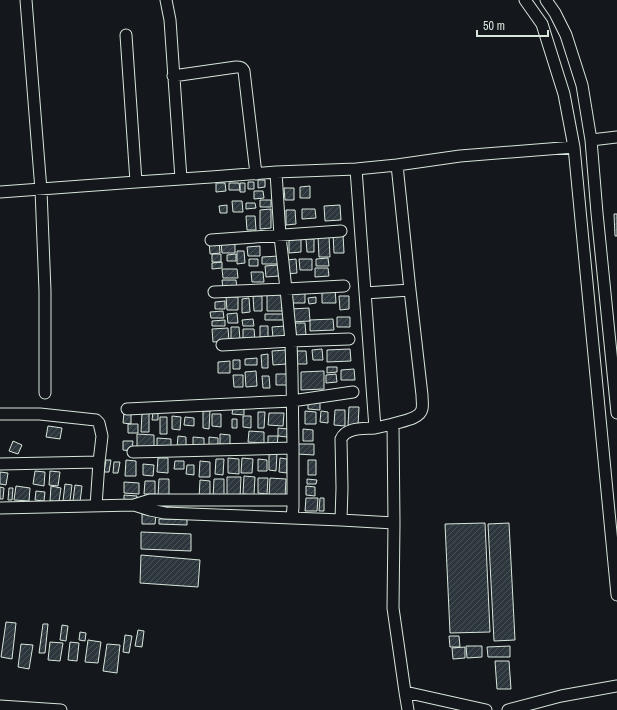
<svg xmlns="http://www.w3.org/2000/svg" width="617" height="710" font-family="'Archivo Narrow',sans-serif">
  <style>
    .building { fill: url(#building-hatch); stroke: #d8e6dc }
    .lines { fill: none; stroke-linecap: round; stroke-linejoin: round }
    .minor-casing { stroke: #d8e6dc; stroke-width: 13 }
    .minor { stroke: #14181c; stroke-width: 11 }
  </style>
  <defs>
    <pattern id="building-hatch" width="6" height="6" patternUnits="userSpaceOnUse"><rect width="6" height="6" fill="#2c363c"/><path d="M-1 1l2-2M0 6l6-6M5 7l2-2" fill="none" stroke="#4a5358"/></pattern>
  </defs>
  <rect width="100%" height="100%" fill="#14181c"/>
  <path class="building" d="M258,180H265V187L258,188Z
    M248,182H254V189H248Z
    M216,183H225L226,191L216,192Z
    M229,183H239L240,190H229Z
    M240,183H245V192H240Z
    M310,186V198H300V187Z
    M284,188H294V200H285Z
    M254,191H263L264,198L254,199Z
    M260,200H271V207H260Z
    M232,201H242L243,212H233Z
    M246,203H255L256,208L246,209Z
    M227,205V213H220L219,206Z
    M340,205L341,220L325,221L324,206Z
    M271,209V228L260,229V210Z
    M302,209H315L316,218L302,219Z
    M286,210H295L296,224L286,225Z
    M614,214H617V236H615Z
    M246,216H255L256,230H247Z
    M333,234H343L344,253H334Z
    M318,236H329L330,257H319Z
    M301,239V252L289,253V240Z
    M306,239H314V252H307Z
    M209,240H219L220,253L210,254Z
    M221,241H235V253H222Z
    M260,246V256H248L247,247Z
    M237,251H244L245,263L237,264Z
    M212,254H221V262H212Z
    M236,254V261H227V255Z
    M279,256V264H262V257Z
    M328,258L329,266H316V259Z
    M249,259H258V266H249Z
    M296,259L297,273L287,274V260Z
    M299,259H312V270H300Z
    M222,262V268L212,269V263Z
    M278,265L279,276L266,277L265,266Z
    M315,268H328L329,276L315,277Z
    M222,269H237L238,278H223Z
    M251,272H263L264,282H252Z
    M222,280H236L237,289H223Z
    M335,288L336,303H322V289Z
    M305,289V303H292L291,290Z
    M267,292H282V311H267Z
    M253,296H262V311H254Z
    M339,296H349V309L340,310Z
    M226,297H238V310H227Z
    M316,297V303L309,304L308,298Z
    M249,298L250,312L242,313V299Z
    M225,301V309H215V302Z
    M309,308L310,321L291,322L290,309Z
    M223,311L224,318H211L210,312Z
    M237,313L238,323H228L227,314Z
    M265,314H284V320H265Z
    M337,317H350V327H337Z
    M253,319L254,326H243L242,320Z
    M333,319L334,330L310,331V320Z
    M225,320V326H212V321Z
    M295,323H305L306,335L296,336Z
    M260,326H268V337H260Z
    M285,326L286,337L273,338L272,327Z
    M231,327H239L240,340H231Z
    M228,328L229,341L213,342L212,329Z
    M243,329H254L255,340L243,341Z
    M322,349L323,360H313L312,350Z
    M350,349L351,361L327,362V350Z
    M286,350V364L273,365L272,351Z
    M297,351H306L307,364H297Z
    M268,354V368H262L261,355Z
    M257,358V365H245V359Z
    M233,360H240V369H233Z
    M230,361V373H218V362Z
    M327,367H337V372L327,373Z
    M354,369L355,380H341V370Z
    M256,371L257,386L246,387L245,372Z
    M324,371V389L301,390V372Z
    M276,374H287L288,385H276Z
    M336,374L337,382L326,383V375Z
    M233,375H243V387H234Z
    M262,376H269L270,388H263Z
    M308,401H320V410L308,409Z
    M349,407H359L358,426L348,425Z
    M233,408H244V415L232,414Z
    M335,410H345V426L334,425Z
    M203,411H210L209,429L203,428Z
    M305,411L316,412V424H305Z
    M321,411L328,412V423L320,422Z
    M124,412H131V424L123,423Z
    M153,412H158V420H152Z
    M258,412H265L264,428H258Z
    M142,413H149V432H141Z
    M269,413H284L283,426L268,425Z
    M212,414H221V427L212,426Z
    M172,416L181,417L180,430L172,429Z
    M243,416H251V428L243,427Z
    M160,417H167V434H160Z
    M185,417L194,418V426L184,425Z
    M232,419H237V428H232Z
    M128,424H138V433H128Z
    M48,426L62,428L60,439L46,437Z
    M278,428L288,429L287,437L278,436Z
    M303,429L313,430V441H303Z
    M249,431L264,432V443L248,442Z
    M137,434L154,435V448L137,447Z
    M220,434L230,435V445L220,444Z
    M178,436L186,437V448H177Z
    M268,436H278L277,445H268Z
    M193,437L204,438V447H193Z
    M209,437L218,438V446L209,445Z
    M157,438L171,439V450L157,449Z
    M13,441L22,445L18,454L9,451Z
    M123,441H133L132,451L123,450Z
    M298,444H314V455L297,454Z
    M269,453H277L276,471L269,470Z
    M158,458H168V473L157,472Z
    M228,458L239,459V474L228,473Z
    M242,458L253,459L252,473H241Z
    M280,458L287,459V473L279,472Z
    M216,459H224L223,475L215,474Z
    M258,459L267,460V471H258Z
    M106,460H111L109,472H104Z
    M126,460L136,461V476H125Z
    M308,460H316V475H308Z
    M175,461H184V469H174Z
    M200,461L210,462V477H199Z
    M114,462H120L118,473H113Z
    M143,464L154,465L153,476L143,475Z
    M187,465H194V475L186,474Z
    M35,471L45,472L44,486L33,484Z
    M50,471L60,472L58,486L49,485Z
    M0,472L8,473L6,485L0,484Z
    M244,476L255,477L254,495L243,494Z
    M227,477H241L240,498H227Z
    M258,478H268L267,494L258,493Z
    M270,478L286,479L285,498L269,497Z
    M159,479H169V497L158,496Z
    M214,479H224V498H213Z
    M307,479L317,480L316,484H307Z
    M200,480L210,481V498H199Z
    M145,481H155V494H144Z
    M124,482L139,483V494L124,493Z
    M65,484L72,485L70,501H63Z
    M75,485L82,486L80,502L73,501Z
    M16,486L30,488L29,501L14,500Z
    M51,486L61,488L59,502L50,501Z
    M306,486L315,487V496L306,495Z
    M0,487L4,488L3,499H0Z
    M9,488H13L12,500H8Z
    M36,491L45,492L44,501L35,500Z
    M124,495L137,496V502L124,501Z
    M306,498H318L317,511H305Z
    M320,498H324V511H319Z
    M142,514L156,515L155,524H142Z
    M159,519H187V525L159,524Z
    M485,523L490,632L450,633L445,524Z
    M509,523L515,640L494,641L488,524Z
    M141,532L191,534V551L141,549Z
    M141,555L200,560L198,587L140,583Z
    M6,622L16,623L12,659L1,657Z
    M43,624H48L45,653H39Z
    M62,625L68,626L66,641L60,640Z
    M138,630L144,631L142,647L135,646Z
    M80,632L86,633L85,641L79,640Z
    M125,635L132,636L129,653L123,652Z
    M449,636H459L460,647H450Z
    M88,640L101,642L98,663L85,662Z
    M50,642L63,643L60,661L48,660Z
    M70,642L79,643L77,661L68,660Z
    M21,644L33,645L29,669L18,667Z
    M107,644L120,645L117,673L103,671Z
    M466,646H482V657L467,658Z
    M510,646V657H488L487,647Z
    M465,647V658L453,659L452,648Z
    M495,661H509L511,689H497Z"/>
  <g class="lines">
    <defs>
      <path id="minor" d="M26,0L41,190L45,291V393
        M166,0L170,20L181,179
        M525,0L542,24L564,94L574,147L617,595
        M546,0L555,13L566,35L582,85L591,140L597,213L617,413
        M126,35L136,182
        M173,76L236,67C240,67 242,67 244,71L256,174
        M591,140L617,137
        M397,165L460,156L574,147
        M356,169L375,428L393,424L394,523
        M276,172L280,236L286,289L291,341L292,375L293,448V507L292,518L341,520L394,523L393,608L405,692L486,710
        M0,192L136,182L211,177L276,172L356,169L397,165L410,290L422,395C422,400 423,405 422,409C420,419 402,421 393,424
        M211,240L341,231
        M214,292L286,289L344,286
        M365,293L410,290
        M222,345L291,341L349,339
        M127,409L292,401L353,392
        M0,414H40L96,420L99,423L102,436L99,462L96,506
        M133,452L293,448
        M0,464L99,462
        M134,505L150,510L165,513L292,518
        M0,508L134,505L150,500H292
        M341,520L342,488L341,439C346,427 364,429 375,428
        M405,692L408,710
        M0,706L61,710
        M508,710L561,696L617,686"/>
    </defs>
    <use href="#minor" class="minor-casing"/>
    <use href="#minor" class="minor"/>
  </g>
  <path d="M477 30v6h71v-6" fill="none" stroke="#d8e6dc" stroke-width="2"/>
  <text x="483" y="30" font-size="12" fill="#d8e6dc" stroke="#14181c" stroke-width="3" paint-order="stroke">50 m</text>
</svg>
